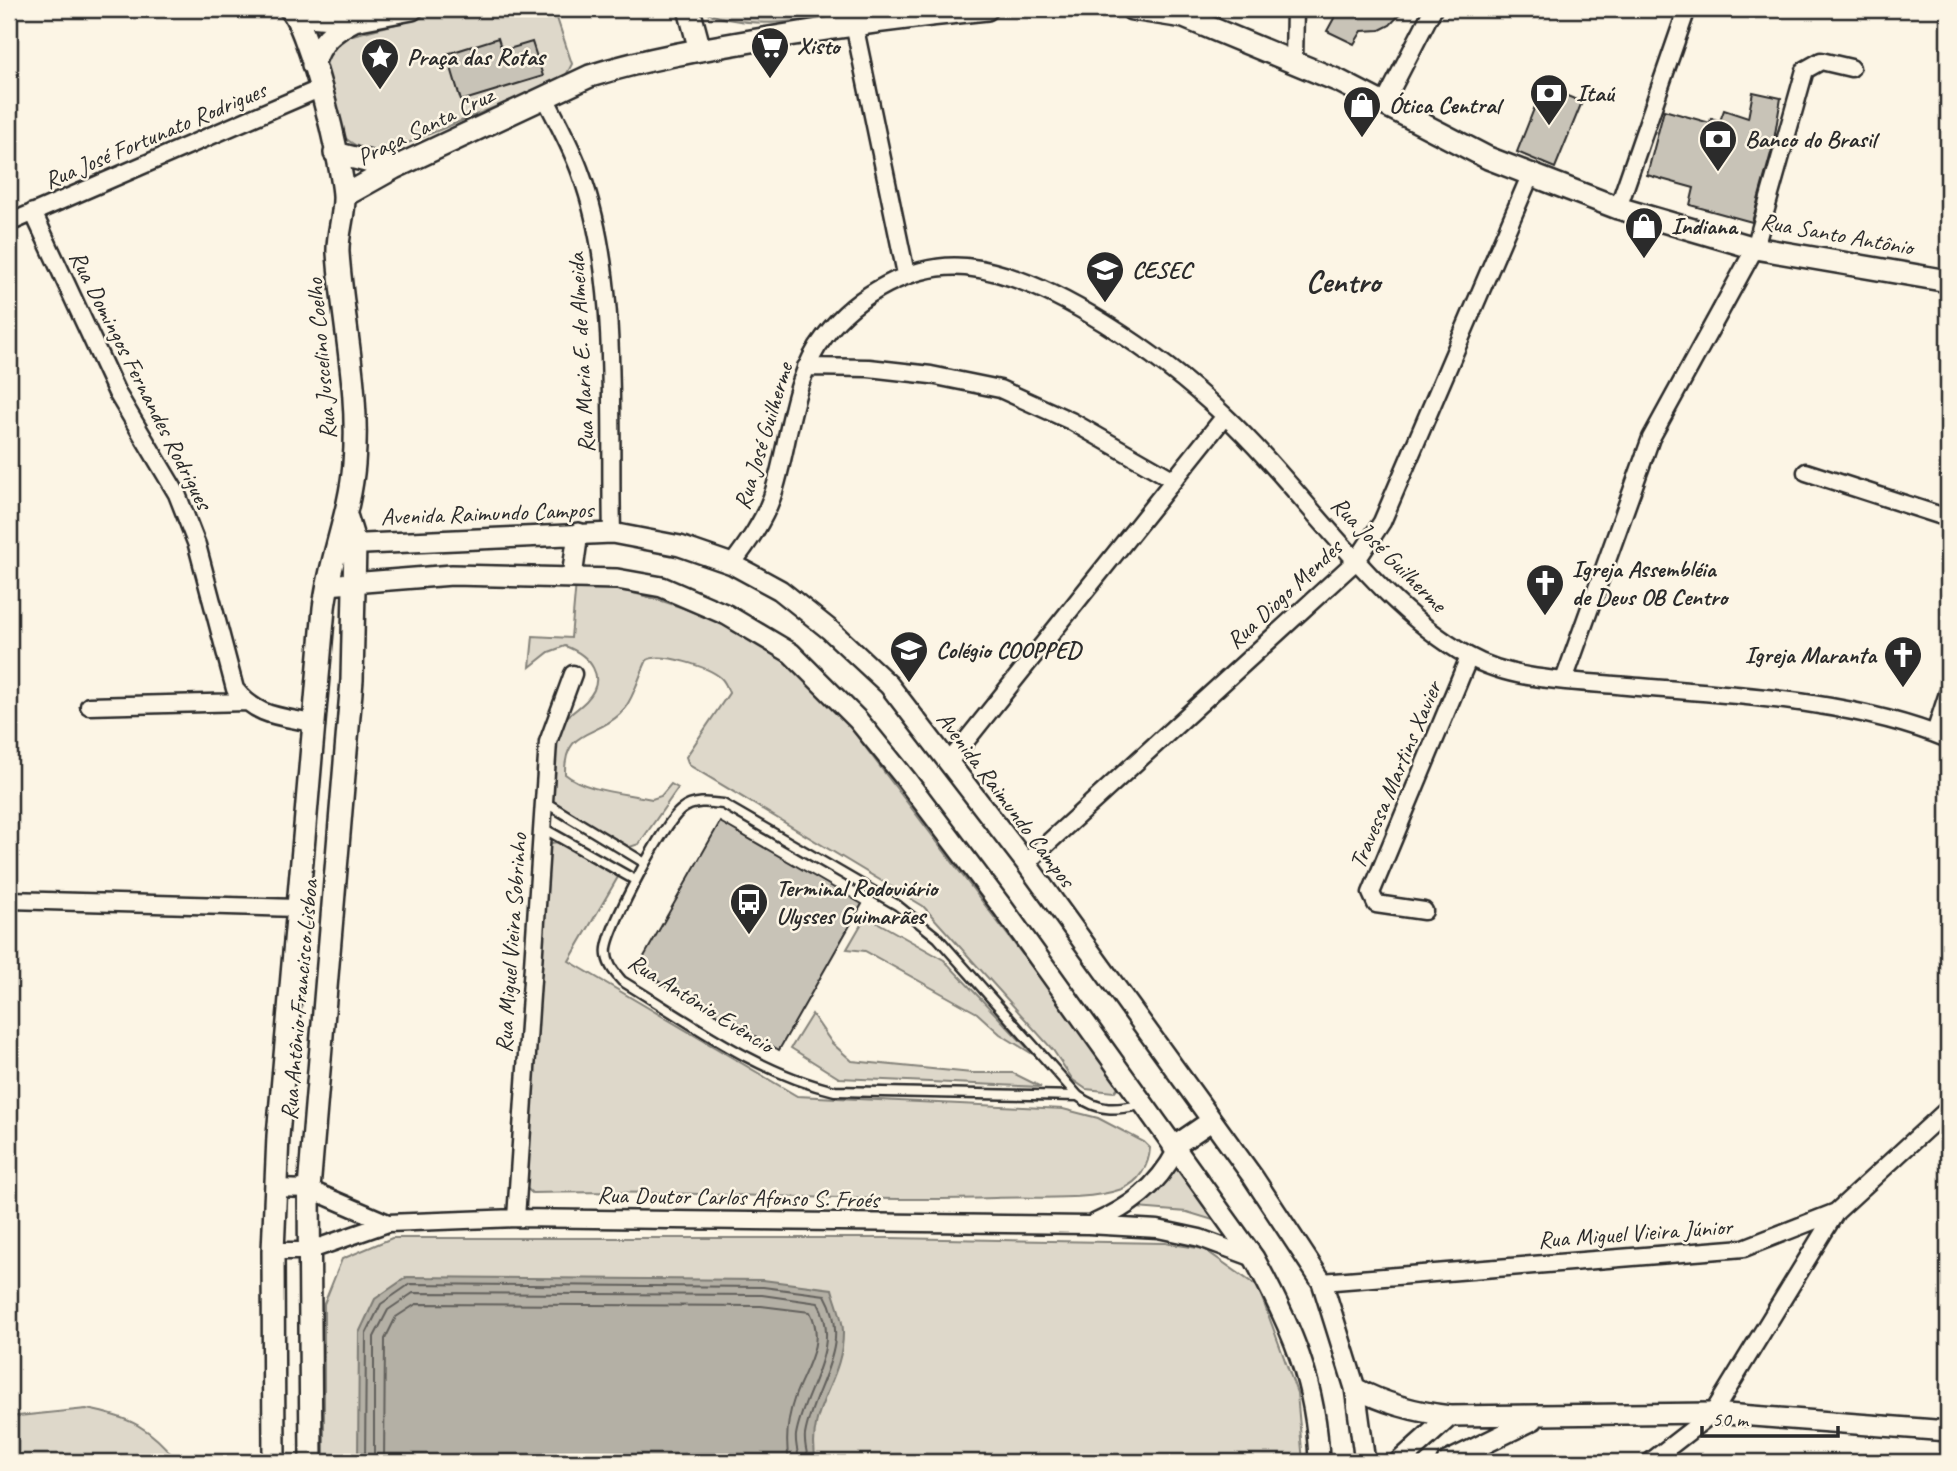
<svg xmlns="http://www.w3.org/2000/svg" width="1957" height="1471" font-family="Caveat,sans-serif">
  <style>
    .green { fill: #ded8ca; stroke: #84827a; stroke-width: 2 }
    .water { fill: #b4b0a5; stroke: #7d7b74; stroke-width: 2 }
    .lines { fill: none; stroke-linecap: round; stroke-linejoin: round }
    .shore { stroke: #62605c; stroke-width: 2 }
    .building { fill: #c8c3b7; stroke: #2b2b2b; stroke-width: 2 }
    .service-casing { stroke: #2b2b2b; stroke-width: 13 }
    .minor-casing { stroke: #2b2b2b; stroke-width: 21 }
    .tertiary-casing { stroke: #2b2b2b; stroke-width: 24 }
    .secondary-casing { stroke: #2b2b2b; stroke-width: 26 }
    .service { stroke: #fcf5e5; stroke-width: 8 }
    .minor { stroke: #fcf5e5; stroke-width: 16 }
    .tertiary { stroke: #fcf5e5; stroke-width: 19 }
    .secondary { stroke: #fcf5e5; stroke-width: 21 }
    .labels { text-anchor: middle; stroke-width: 5; stroke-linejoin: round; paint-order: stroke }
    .poi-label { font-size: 24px; font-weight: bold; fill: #2b2b2b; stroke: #fcf5e5; text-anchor: start }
    .street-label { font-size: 24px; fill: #2b2b2b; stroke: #fcf5e5 }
    .district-label { font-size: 32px; font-weight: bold; fill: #2b2b2b; stroke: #fcf5e5 }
  </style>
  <rect width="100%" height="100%" fill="#fcf5e5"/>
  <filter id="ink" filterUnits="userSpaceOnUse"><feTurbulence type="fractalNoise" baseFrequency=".0143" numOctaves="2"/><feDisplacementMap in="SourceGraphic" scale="14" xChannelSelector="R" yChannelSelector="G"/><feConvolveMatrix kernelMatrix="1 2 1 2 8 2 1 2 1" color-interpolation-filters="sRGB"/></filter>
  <g filter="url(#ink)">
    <path class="green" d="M455,9H554L572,64L563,81L543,87L384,153C367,152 357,148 344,137L321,56L338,30L349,36Z
      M698,9H882C824,16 753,36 698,9Z
      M576,582C660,594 742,623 806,679C822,693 836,711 850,727L1114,1075L1119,1086L1114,1092L1086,1089L1073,1080L1053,1050L923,906L689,765L686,757L729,693C727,687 726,683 721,678C709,667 662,652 647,660C639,676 633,701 620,714C595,738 564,728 565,774C587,792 625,793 652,799L661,796L671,784L678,788L639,844L630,847L551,802L555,726C565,718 577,710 586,701C609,677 589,655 565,646L549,652L530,667L533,636L571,638Z
      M559,842L618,877L569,961L797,1096L1063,1109L1098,1118L1144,1142L1150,1148C1149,1166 1139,1182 1122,1189C1084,1202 1035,1196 995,1198C840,1203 686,1189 532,1193L523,1185L544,850L551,843Z
      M866,916L944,960L1034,1055L1000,1034L977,1013L865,951L847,949Z
      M812,1014L832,1043L852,1061L972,1073H1013L1041,1087L839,1078L791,1048Z
      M1175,1157L1226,1224L1187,1212L1136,1208L1163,1186Z
      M392,1238H889L1165,1243L1204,1249L1258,1287L1297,1393L1303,1462H324V1304L342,1259Z
      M86,1409C130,1417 150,1427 178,1462H9V1417Z"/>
    <path class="water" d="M407,1277L763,1280L832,1289C835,1301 843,1318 843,1331C844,1383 805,1407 816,1462H358L359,1333L375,1299Z"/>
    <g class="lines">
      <path class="shore" d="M365,1462L366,1334L381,1304L410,1284L763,1287L825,1295C854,1347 813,1386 805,1435C804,1444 807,1454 809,1462
        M374,1462V1337L388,1310L413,1293L762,1295L818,1303C843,1348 803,1391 796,1435C795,1444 798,1454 800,1462
        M384,1462L385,1339L396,1317L416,1304L761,1306L810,1312C826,1342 805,1369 795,1396C787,1419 785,1439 789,1462"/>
    </g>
    <path class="building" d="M1339,9H1405L1390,25L1380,30L1362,31L1354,44L1327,31Z
      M498,38L502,51L532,42L543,76L461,101L447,54Z
      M1543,86L1582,102L1555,168L1517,152Z
      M1753,92L1781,98L1773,146L1752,222L1690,205L1694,188L1647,175L1664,110L1710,123L1711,118L1720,121L1724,110L1748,118Z
      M720,822L862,904L779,1050L637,969Z"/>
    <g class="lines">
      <defs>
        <path id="service" d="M543,801L645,863
          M541,827L635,880
          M1078,1096L835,1091C757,1073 690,1022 622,981C614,972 605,962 607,948C610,925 663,824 681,810C693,800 709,802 723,804L897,905L938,938L1078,1096C1099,1112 1116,1110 1141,1105"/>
        <path id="minor" d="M854,24L906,274
          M1294,62L1295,9
          M545,97C557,122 572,148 581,174C620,279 609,421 612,533
          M1384,104L1433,9
          M1618,208L1687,9
          M33,212L117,393L177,494L197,545L235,689C257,717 279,716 312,723
          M9,223L319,89
          M806,367L869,368L931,375L1000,389L1071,421L1174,480
          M1806,472L1948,518
          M732,564C748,543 763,522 772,497C790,445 790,380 825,336C856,295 913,262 966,267C1051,276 1164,358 1225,416C1304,490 1374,603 1468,656C1514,682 1576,681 1627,686C1732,695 1851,699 1948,739
          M1564,680L1651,438L1755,248L1805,70L1821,61L1851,68
          M89,706L246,702
          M1935,733L1948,693
          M949,762L1225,416
          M1026,863L1357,560L1382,522L1530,176
          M9,900L297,908
          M1424,911L1376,904L1371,893L1469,657
          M276,1188L309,1189L388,1223
          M516,1218L548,742L573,674
          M1094,1223C1130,1207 1157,1187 1176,1151
          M273,1251H308L388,1223L516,1218L1088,1225L1158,1229L1200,1238L1254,1258
          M1322,1282L1744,1248L1836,1212L1948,1109
          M1650,1462L1713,1413L1836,1212"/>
        <path id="tertiary" d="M342,545L612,533L680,546L732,564L780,590L830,630L889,685L1026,863L1253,1177L1322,1282L1355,1388L1365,1462
          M572,577L578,533
          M327,585L452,575L617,579L662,587L727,615L791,653L858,720L905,778L1003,908L1254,1258C1291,1326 1317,1384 1319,1462
          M1173,1147L1211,1121
          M1355,1388C1385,1404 1416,1412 1450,1416L1713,1413L1948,1431
          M1399,1462L1450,1416
          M1447,1462L1533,1420"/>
        <path id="secondary" d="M689,9L700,50
          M1132,9L1184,17L1339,81L1488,158L1618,208L1755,248L1948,281
          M297,15L354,20L412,9
          M313,65C320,42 332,31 354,20
          M335,153L394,168
          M344,196L394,168L590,76C648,58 709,48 769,38C841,26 914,16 987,9
          M274,1462L273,1251L278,1136L324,608C330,558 350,514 354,464C360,392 343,324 338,253C337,234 345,214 344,195C342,164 309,27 290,9
          M311,1462L309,1189L352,680L355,544L347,518"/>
      </defs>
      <use href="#service" class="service-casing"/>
      <use href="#minor" class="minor-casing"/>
      <use href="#tertiary" class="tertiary-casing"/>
      <use href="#secondary" class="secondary-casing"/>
      <use href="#service" class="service"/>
      <use href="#minor" class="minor"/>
      <use href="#tertiary" class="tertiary"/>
      <use href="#secondary" class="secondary"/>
    </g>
  </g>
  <defs>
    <symbol id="supermarket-pin" viewBox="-11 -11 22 30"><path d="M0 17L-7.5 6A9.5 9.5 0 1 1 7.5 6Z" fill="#2b2b2b" stroke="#fcf5e5"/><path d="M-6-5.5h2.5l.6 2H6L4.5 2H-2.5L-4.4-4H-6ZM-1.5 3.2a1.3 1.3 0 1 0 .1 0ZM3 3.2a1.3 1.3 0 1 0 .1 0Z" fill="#fff"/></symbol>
    <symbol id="sight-pin" viewBox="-11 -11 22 30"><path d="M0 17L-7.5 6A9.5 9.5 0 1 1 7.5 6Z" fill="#2b2b2b" stroke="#fcf5e5"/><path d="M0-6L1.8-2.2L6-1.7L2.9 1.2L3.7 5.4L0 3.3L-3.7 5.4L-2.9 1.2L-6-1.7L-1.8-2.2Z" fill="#fff"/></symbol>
    <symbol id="bank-pin" viewBox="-11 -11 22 30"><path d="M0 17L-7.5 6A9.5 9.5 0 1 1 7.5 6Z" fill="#2b2b2b" stroke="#fcf5e5"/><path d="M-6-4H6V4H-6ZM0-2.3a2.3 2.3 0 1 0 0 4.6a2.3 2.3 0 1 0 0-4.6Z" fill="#fff"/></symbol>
    <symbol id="shop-pin" viewBox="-11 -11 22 30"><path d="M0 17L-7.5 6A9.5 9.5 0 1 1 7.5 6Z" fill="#2b2b2b" stroke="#fcf5e5"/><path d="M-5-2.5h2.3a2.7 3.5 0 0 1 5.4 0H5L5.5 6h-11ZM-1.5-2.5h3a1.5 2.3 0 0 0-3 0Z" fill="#fff"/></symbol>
    <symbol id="school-pin" viewBox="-11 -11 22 30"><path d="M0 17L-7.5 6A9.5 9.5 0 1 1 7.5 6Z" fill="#2b2b2b" stroke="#fcf5e5"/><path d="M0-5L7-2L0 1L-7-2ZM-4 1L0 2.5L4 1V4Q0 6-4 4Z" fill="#fff"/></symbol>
    <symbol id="church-pin" viewBox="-11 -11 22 30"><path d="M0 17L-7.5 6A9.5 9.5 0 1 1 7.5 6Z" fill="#2b2b2b" stroke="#fcf5e5"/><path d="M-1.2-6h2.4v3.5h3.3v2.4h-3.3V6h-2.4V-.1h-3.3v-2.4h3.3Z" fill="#fff"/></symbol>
    <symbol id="university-pin" viewBox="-11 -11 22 30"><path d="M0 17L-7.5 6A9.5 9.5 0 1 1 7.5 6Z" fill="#2b2b2b" stroke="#fcf5e5"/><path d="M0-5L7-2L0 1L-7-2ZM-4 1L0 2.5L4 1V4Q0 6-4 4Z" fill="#fff"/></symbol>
    <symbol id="bus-pin" viewBox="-11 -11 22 30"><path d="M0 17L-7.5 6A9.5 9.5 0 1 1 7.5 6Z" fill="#2b2b2b" stroke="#fcf5e5"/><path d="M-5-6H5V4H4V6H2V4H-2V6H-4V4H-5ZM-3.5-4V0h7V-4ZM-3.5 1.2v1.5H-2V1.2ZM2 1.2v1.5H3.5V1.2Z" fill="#fff"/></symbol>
  </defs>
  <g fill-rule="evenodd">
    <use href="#supermarket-pin" x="748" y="24" width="44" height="60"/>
    <use href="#sight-pin" x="358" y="35" width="44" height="60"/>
    <use href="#bank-pin" x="1527" y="71" width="44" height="60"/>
    <use href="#shop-pin" x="1340" y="83" width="44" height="60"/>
    <use href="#bank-pin" x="1696" y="117" width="44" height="60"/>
    <use href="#shop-pin" x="1622" y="204" width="44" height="60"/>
    <use href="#school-pin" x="1083" y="248" width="44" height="60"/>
    <use href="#church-pin" x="1523" y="561" width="44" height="60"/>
    <use href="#university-pin" x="887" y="628" width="44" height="60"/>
    <use href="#church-pin" x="1881" y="633" width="44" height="60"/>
    <use href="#bus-pin" x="727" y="880" width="44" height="60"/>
  </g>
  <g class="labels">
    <g class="poi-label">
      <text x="797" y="54">Xisto</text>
      <text x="407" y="65">Praça das Rotas</text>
      <text x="1576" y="101">Itaú</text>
      <text x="1389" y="113">Ótica Central</text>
      <text x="1745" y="147">Banco do Brasil</text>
      <text x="1671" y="234">Indiana</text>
      <text x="1132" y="278">CESEC</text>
      <text x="1572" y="577">Igreja Assembléia<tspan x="1572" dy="28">de Deus OB Centro</tspan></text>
      <text x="936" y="658">Colégio COOPPED</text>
      <text x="1876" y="663" text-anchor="end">Igreja Maranta</text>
      <text x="776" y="896">Terminal Rodoviário<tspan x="776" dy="28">Ulysses Guimarães</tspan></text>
    </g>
    <g class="street-label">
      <text transform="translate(425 126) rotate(-26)" y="8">Praça Santa Cruz</text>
      <text transform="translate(155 135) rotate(-23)" y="8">Rua José Fortunato Rodrigues</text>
      <text transform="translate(1837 234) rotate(10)" y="8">Rua Santo Antônio</text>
      <text transform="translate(581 353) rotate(-93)" y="8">Rua Maria E. de Almeida</text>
      <text transform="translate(321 359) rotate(-95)" y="8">Rua Juscelino Coelho</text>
      <text transform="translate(141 380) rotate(63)" y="8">Rua Domingos Fernandes Rodrigues</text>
      <text transform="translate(763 436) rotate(-73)" y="8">Rua José Guilherme</text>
      <text transform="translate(487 513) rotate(-2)" y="8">Avenida Raimundo Campos</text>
      <text transform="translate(1389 554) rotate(45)" y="8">Rua José Guilherme</text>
      <text transform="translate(1284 594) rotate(-43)" y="8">Rua Diogo Mendes</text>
      <text transform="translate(1395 775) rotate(-67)" y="8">Travessa Martins Xavier</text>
      <text transform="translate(1006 799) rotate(53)" y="8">Avenida Raimundo Campos</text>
      <text transform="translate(511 943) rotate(-86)" y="8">Rua Miguel Vieira Sobrinho</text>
      <text transform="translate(299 1000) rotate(-85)" y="8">Rua Antônio Francisco Lisboa</text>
      <text transform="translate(701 1003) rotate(32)" y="8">Rua Antônio Evêncio</text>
      <text transform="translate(738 1197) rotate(1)" y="8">Rua Doutor Carlos Afonso S. Froés</text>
      <text transform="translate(1635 1233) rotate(-4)" y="8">Rua Miguel Vieira Júnior</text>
    </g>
    <g class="district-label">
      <text x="1343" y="292">Centro</text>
    </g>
  </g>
  <rect width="1957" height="1471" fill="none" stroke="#fcf5e5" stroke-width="35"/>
  <rect x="18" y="18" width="1922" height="1436" fill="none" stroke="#2b2b2b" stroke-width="2.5" filter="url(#ink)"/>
  <path d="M1702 1426v10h136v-10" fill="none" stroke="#2b2b2b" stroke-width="3.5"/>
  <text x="1712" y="1426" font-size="21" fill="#2b2b2b" stroke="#fcf5e5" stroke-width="5" paint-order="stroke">50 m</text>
</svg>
